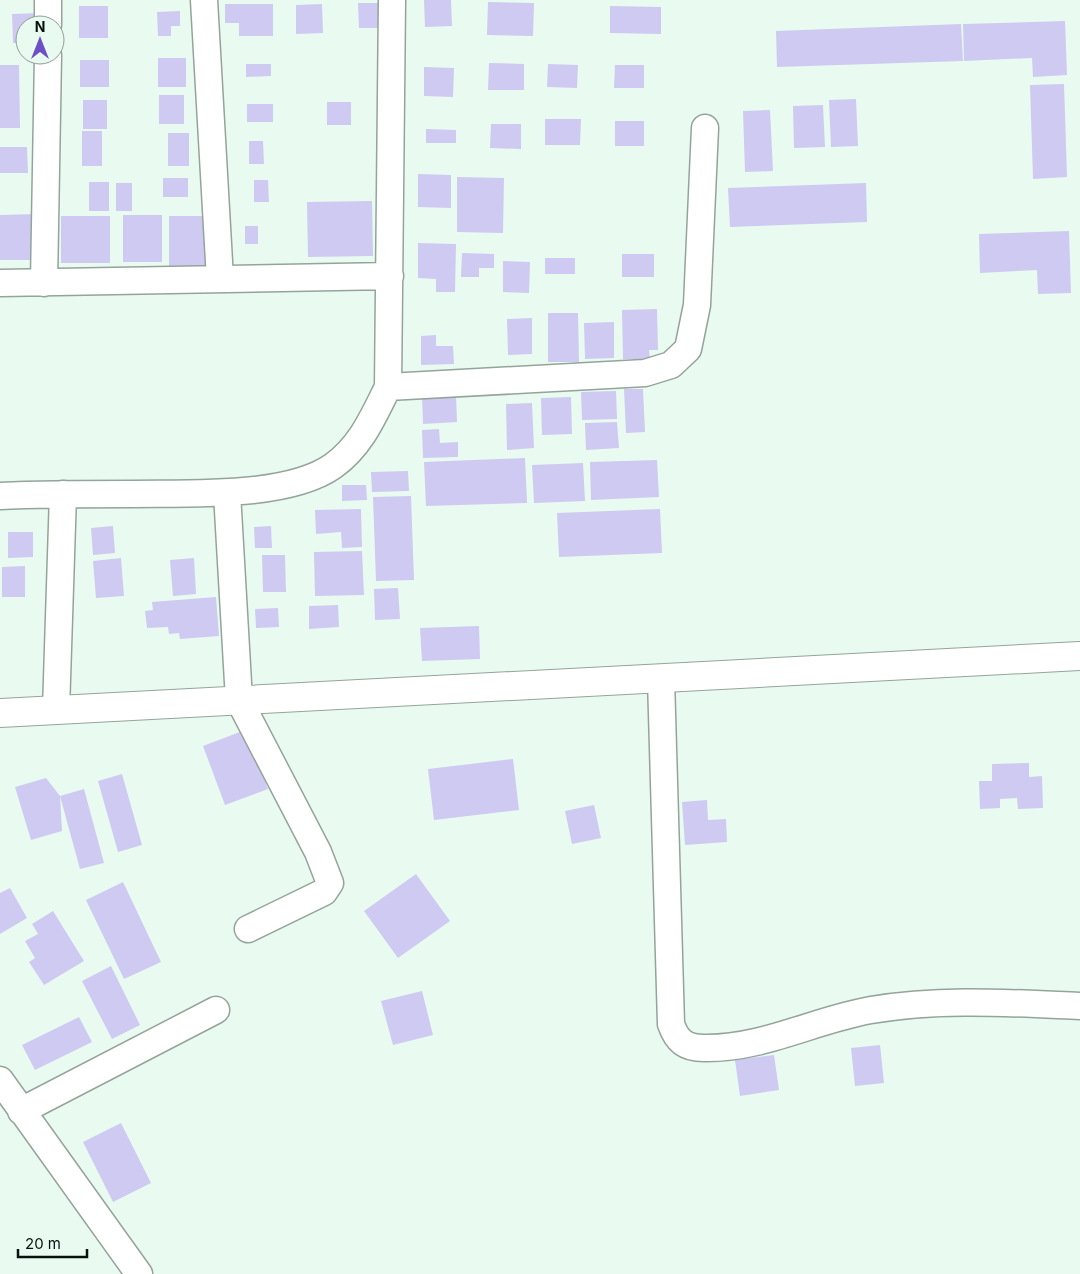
<svg xmlns="http://www.w3.org/2000/svg" width="1080" height="1274" font-family="Inter,sans-serif">
  <style>
    .building { fill: #cecaf1 }
    .lines { fill: none; stroke-linecap: round; stroke-linejoin: round }
    .street-casing { stroke: #94a49b; stroke-width: 29 }
    .secondary-casing { stroke: #94a49b; stroke-width: 30 }
    .street { stroke: #fff; stroke-width: 26 }
    .secondary { stroke: #fff; stroke-width: 28 }
  </style>
  <rect width="100%" height="100%" fill="#e9fbf1"/>
  <path class="building" d="M424,0H451L452,26L425,27Z
    M488,2L534,3L533,36L487,35Z
    M358,3H379V28H359Z
    M225,4H273V36H239V23H225Z
    M322,4L323,33L296,34V5Z
    M79,6H108V38H79Z
    M610,6L661,7V34L610,33Z
    M180,11V26H171V36H158L157,12Z
    M42,13V25H25V43H13L12,14Z
    M1065,21L1067,75L1033,77L1032,58L964,61L963,24Z
    M961,24L963,61L777,67L776,31Z
    M158,58H186V87H158Z
    M80,60H109V87H80Z
    M489,63L524,64V90H488Z
    M246,64H271V76L246,77Z
    M548,64L578,65L577,88L547,87Z
    M0,65H19L20,128H0Z
    M615,65H644V88H614Z
    M424,67L454,68L453,97L424,96Z
    M1064,84L1067,177L1033,179L1030,85Z
    M159,95H184V124H159Z
    M856,99L858,146L831,147L829,100Z
    M83,100H107V129H83Z
    M327,102H351V125H327Z
    M247,104H273V122H247Z
    M823,105L825,147L794,148L793,106Z
    M770,110L773,171L745,172L743,111Z
    M545,119H581L580,145H545Z
    M615,121H644V146H615Z
    M491,124H521V149L490,148Z
    M426,129L456,130V143H426Z
    M82,131H102V166H82Z
    M168,133H189V166H168Z
    M249,141H263L264,164H249Z
    M0,147H27L28,173H0Z
    M418,174L451,175V208L418,207Z
    M457,177L504,178L503,233L457,232Z
    M163,178H188V197H163Z
    M254,180H268L269,202H254Z
    M89,182H109V211H89Z
    M116,183H132V211H116Z
    M866,183L867,222L730,227L728,188Z
    M372,201L373,256L308,257L307,202Z
    M37,214L38,260H0V215Z
    M123,215H162V262H123Z
    M61,216H110V263H61Z
    M169,216H208V266H169Z
    M245,226H258V244H245Z
    M1069,231L1071,293L1038,294L1037,270L980,273L979,234Z
    M418,243L456,244L455,292H436V279L418,278Z
    M462,253L494,254V268H479V277H461Z
    M622,254H654V277H622Z
    M545,258H575V274H545Z
    M503,261L530,262L529,293L503,292Z
    M657,309L658,350H649L650,359H623L622,310Z
    M548,313H578L579,362H548Z
    M532,318V354L508,355L507,319Z
    M614,322V358L585,359L584,323Z
    M436,335V346H453L454,364L421,365V336Z
    M624,389H643L645,432L626,433Z
    M616,391L617,419L582,420L581,392Z
    M456,395L457,422L423,424L422,396Z
    M571,397L572,434L542,435L541,398Z
    M532,403L534,448L507,450L506,404Z
    M617,422L619,448L586,450L585,423Z
    M439,429L440,443L458,442V457L423,458L422,430Z
    M525,458L527,503L426,506L424,462Z
    M657,460L659,497L591,500L590,462Z
    M583,463L585,501L534,503L532,465Z
    M408,471L409,491L372,492L371,472Z
    M342,485H366L367,500L342,501Z
    M411,496L414,580L376,581L373,497Z
    M361,509L362,547L342,548L341,532L316,534L315,510Z
    M660,509L662,553L559,557L557,513Z
    M113,526L115,553L93,555L91,528Z
    M271,526L272,548H255L254,527Z
    M8,532H33V557L8,558Z
    M362,551L364,595L315,596L314,552Z
    M262,555H285L286,592H263Z
    M121,558L124,596L96,598L93,561Z
    M194,558L196,594L173,596L170,560Z
    M25,566V597H2V567Z
    M398,588L400,619L375,620L374,589Z
    M216,597L219,636L180,639L179,633L169,634L168,627L147,628L145,611L153,610L152,602Z
    M338,605L339,627L309,629V606Z
    M278,608L279,627L256,628L255,609Z
    M479,626L480,659L422,661L420,628Z
    M245,730L268,789L225,805L203,746Z
    M513,759L519,810L434,820L428,769Z
    M1029,763V777L1042,776L1043,808L1018,809L1017,798L1000,799V808L980,809L979,781H992V764Z
    M122,774L142,845L118,852L98,781Z
    M46,778L60,796L62,831L31,840L15,787Z
    M84,789L104,863L80,869L60,796Z
    M707,800L708,820L726,819L727,842L685,845L682,802Z
    M594,805L601,838L572,844L565,811Z
    M416,874L450,921L398,958L364,911Z
    M123,882L161,962L124,979L86,900Z
    M10,888L27,918L0,934V893Z
    M53,911L84,961L44,985L29,962L35,958L25,941L38,934L32,924Z
    M111,966L140,1025L112,1039L82,981Z
    M422,991L433,1035L393,1045L381,1001Z
    M79,1017L92,1042L35,1070L22,1045Z
    M880,1045L884,1083L855,1086L851,1048Z
    M774,1055L779,1090L740,1096L735,1060Z
    M121,1123L151,1183L113,1202L83,1142Z"/>
  <g class="lines">
    <defs>
      <path id="street" d="M204,0L220,279
        M48,25V0
        M0,283L390,276
        M44,283L48,55
        M388,387L645,373L671,365L688,349L697,305L705,128
        M227,493L239,700L318,852L330,883L324,892L248,929
        M0,496C44,494 88,494 133,494C188,493 288,498 333,466C361,446 373,417 388,387L392,0
        M661,679L671,1024C677,1041 685,1048 704,1048C763,1049 814,1020 871,1010C940,998 1010,1003 1080,1006
        M56,710L63,494
        M0,1080L139,1274
        M21,1111L216,1010"/>
      <path id="secondary" d="M0,713L1080,656"/>
    </defs>
    <use href="#street" class="street-casing"/>
    <use href="#secondary" class="secondary-casing"/>
    <use href="#street" class="street"/>
    <use href="#secondary" class="secondary"/>
  </g>
  <g transform="translate(40 40)"><circle r="24" fill="#e9fbf1" stroke="#909d96"/>
  <path d="M0-4L9 19L0 12L-9 19Z" fill="#6d4fc8"/>
  <text y="-8" font-size="14" font-weight="bold" text-anchor="middle" fill="#0a100d">N</text>
  </g>
  <path d="M18 1249v8h69v-8" fill="none" stroke="#0a100d" stroke-width="2.5"/>
  <text x="25" y="1249" font-size="15" fill="#0a100d" stroke="#e9fbf1" stroke-width="4" paint-order="stroke">20 m</text>
</svg>
